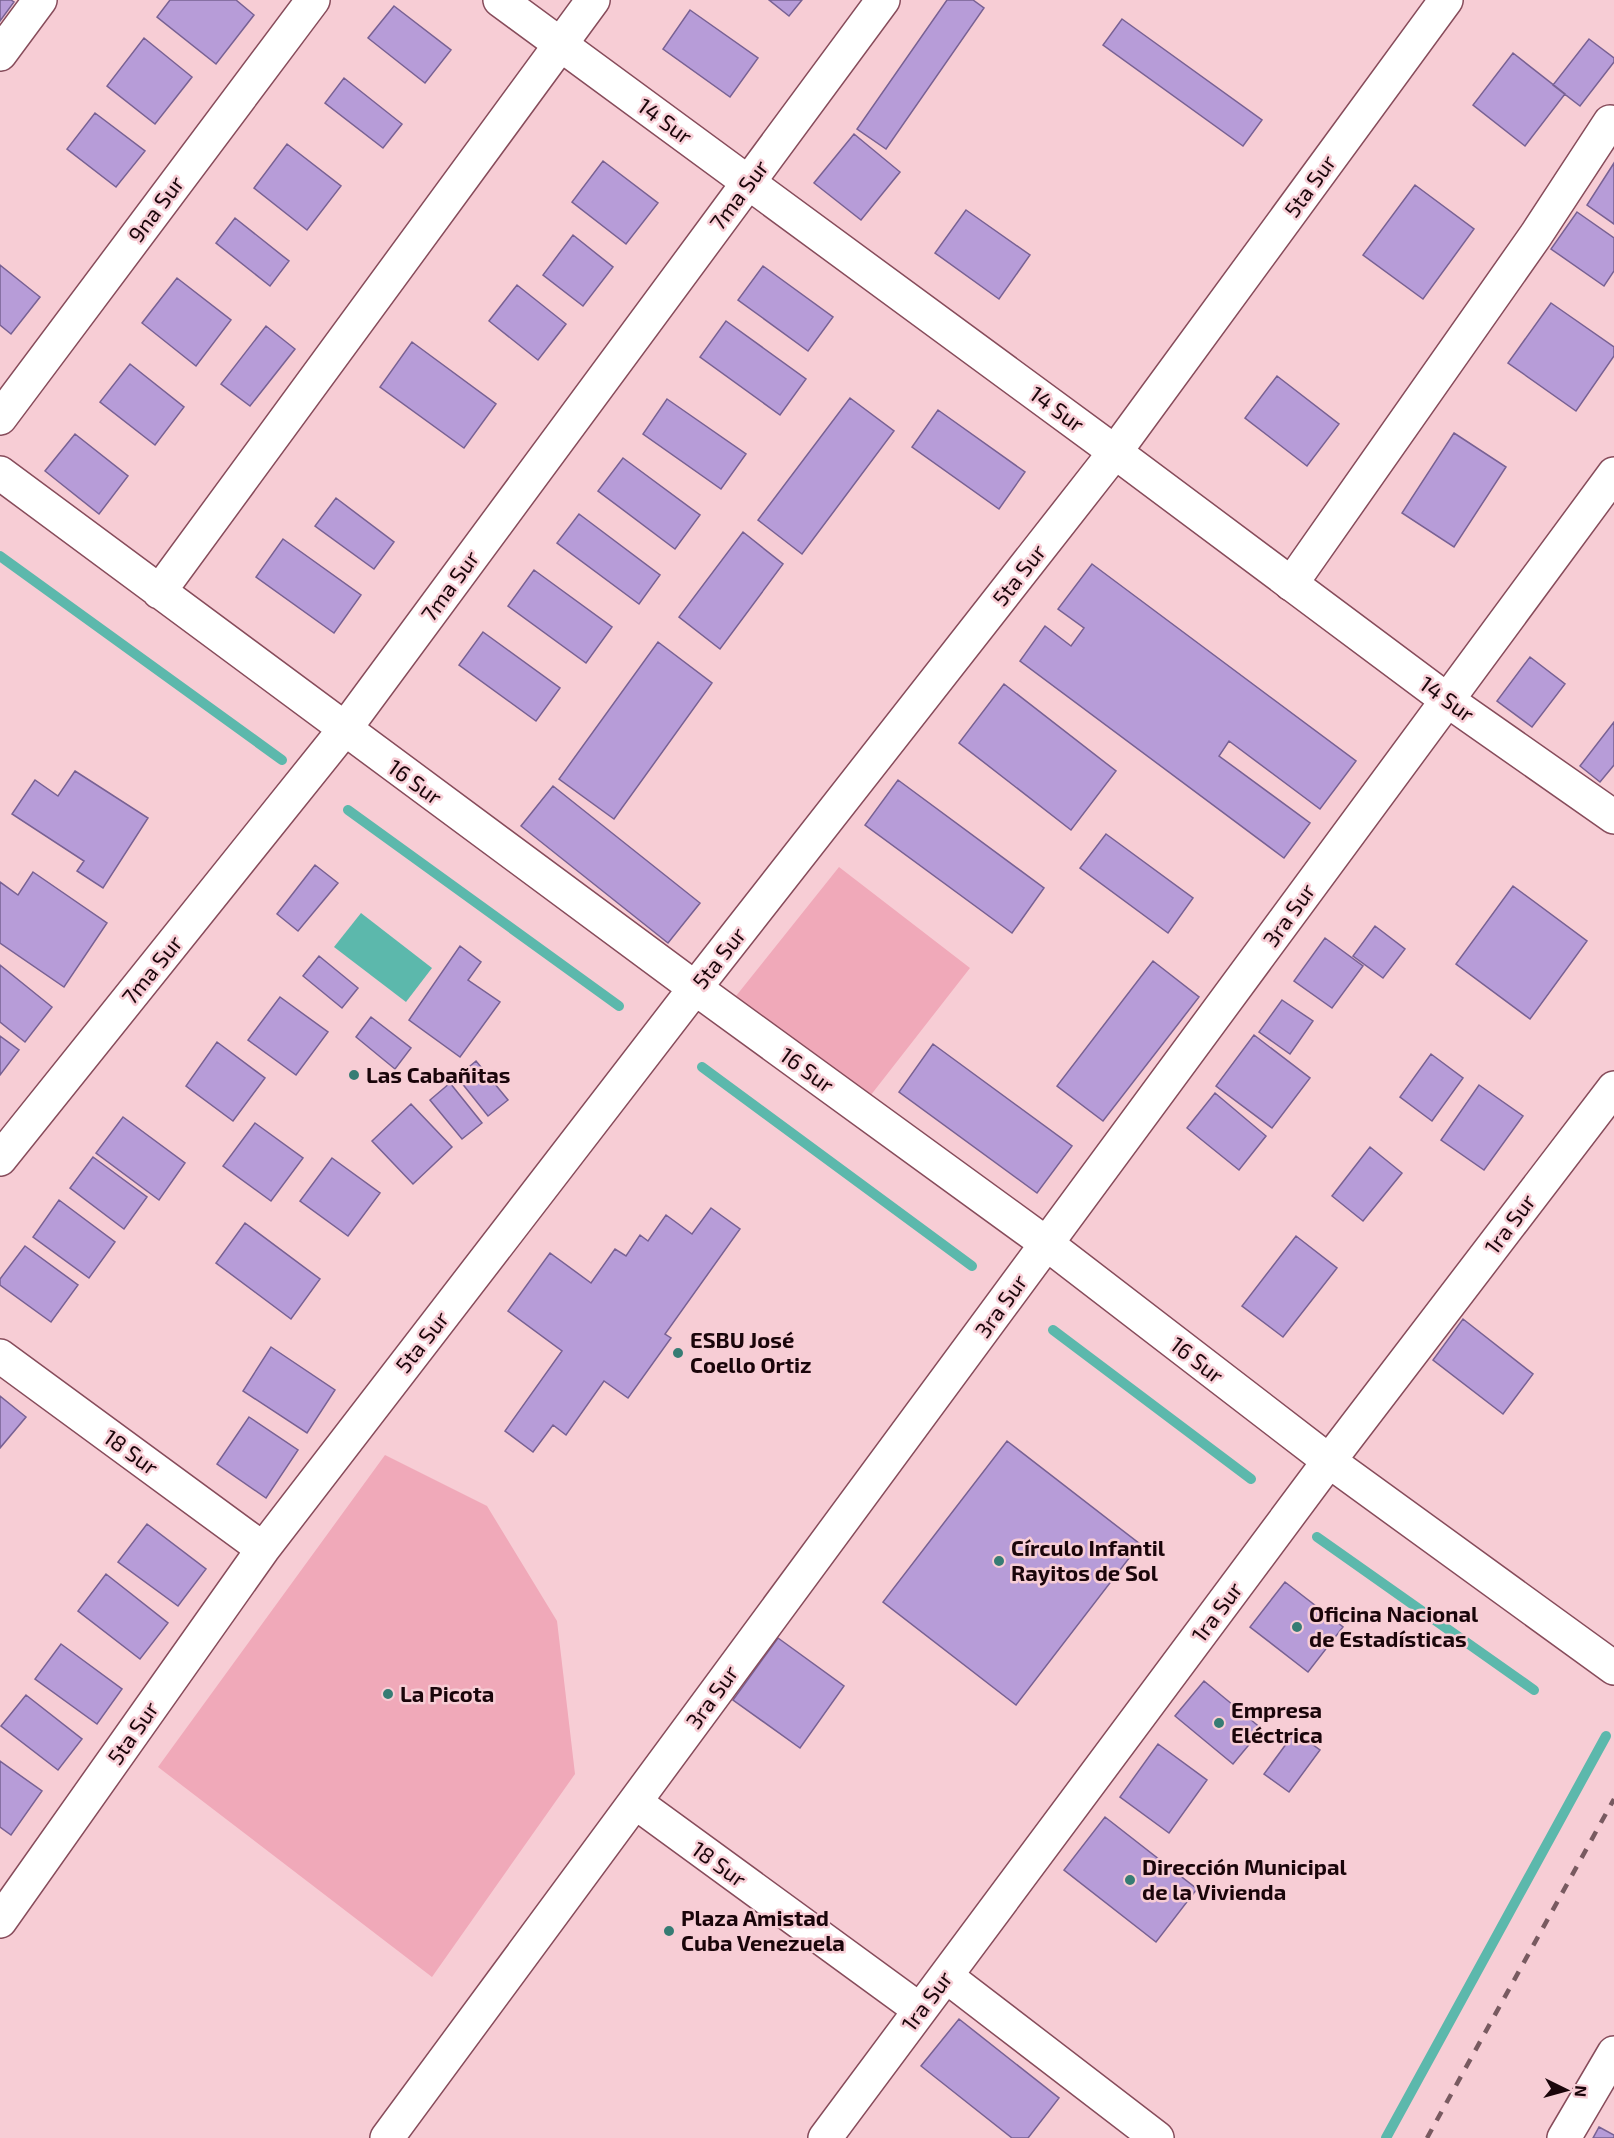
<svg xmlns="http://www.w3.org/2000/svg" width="1614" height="2138" font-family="'Exo 2',sans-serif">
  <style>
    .green { fill: #f0a9b9 }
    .water { fill: #5cb8ac }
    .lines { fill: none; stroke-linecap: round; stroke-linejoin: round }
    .stream { stroke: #5cb8ac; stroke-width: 10 }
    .building { fill: #b79cd8; stroke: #786193; stroke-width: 1.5 }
    .minor-casing { stroke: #874c5b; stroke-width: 36 }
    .major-casing { stroke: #874c5b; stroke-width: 36 }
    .minor { stroke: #fff; stroke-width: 33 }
    .major { stroke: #fff; stroke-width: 33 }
    .rail { stroke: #785a60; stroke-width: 4.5; stroke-dasharray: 10 10; stroke-linecap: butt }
    .poi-dot { fill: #367c74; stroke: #f7cdd5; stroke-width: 2 }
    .labels { text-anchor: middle; stroke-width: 5; stroke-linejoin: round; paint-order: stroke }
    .street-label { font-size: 22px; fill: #1a050a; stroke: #f7cdd5 }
    .poi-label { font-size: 22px; font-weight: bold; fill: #1a050a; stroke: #f7cdd5; text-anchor: start }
  </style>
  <rect width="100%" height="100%" fill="#f7cdd5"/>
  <path class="green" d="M839,867L970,968L867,1100L732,1001Z
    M385,1455L487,1506L557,1621L575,1774L432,1977L158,1767Z"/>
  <path class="water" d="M361,913L432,968L406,1002L334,947Z"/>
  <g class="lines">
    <path class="stream" d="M0,556L282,760
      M348,810L619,1006
      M702,1067L972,1266
      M1053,1330L1251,1479
      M1317,1537L1534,1690
      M1386,2138L1606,1736"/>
  </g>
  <path class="building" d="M0,0H11L14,2L0,21Z
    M170,0H236L254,15L216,64L157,17Z
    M769,0H802L789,16Z
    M947,0H973L984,8L886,149L857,129Z
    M394,6L451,50L425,83L368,38Z
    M690,10L758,58L730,97L663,49Z
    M1122,19L1262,120L1243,146L1103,45Z
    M144,38L192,77L155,124L107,86Z
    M1589,39L1614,58V62L1580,106L1553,85Z
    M1513,53L1565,94L1525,146L1473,105Z
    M344,78L402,124L383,148L325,103Z
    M95,113L145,151L116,187L67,149Z
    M854,134L900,172L861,220L814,183Z
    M287,144L341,186L307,230L254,188Z
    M603,161L658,203L626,244L572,202Z
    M1614,163V224L1587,205Z
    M1415,185L1474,229L1423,299L1363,255Z
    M966,210L1030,255L999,299L935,253Z
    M1577,212L1614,238V271L1604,286L1551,249Z
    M235,218L289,261L270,286L216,243Z
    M573,235L613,267L583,306L543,275Z
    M0,265L40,297L11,334L0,325Z
    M763,266L833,317L808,351L738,300Z
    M177,278L231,320L196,366L142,323Z
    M517,285L566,324L538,360L489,321Z
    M1551,303L1614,347V356L1576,411L1508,363Z
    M726,321L806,379L780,415L700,357Z
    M266,326L295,349L250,406L221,384Z
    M412,342L496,404L464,448L380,387Z
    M130,364L184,407L155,445L100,402Z
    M1277,376L1339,424L1307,466L1245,418Z
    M850,398L894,431L802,554L758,520Z
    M667,399L746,454L721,489L643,434Z
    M938,410L1025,472L999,509L912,447Z
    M1454,433L1506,467L1454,547L1402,513Z
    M75,434L128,476L99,514L45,471Z
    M623,458L700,515L675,549L598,491Z
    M336,498L394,542L374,569L315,526Z
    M579,514L660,575L639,604L557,543Z
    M743,532L783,564L720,649L679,617Z
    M283,539L361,595L334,633L256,577Z
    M1092,564L1356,761L1320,809L1229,741L1219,756L1310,823L1284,858L1020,661L1045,626L1071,646L1084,628L1058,609Z
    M534,570L612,627L586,663L508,606Z
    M483,632L560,688L536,721L459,665Z
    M658,642L712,683L614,819L559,779Z
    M1530,657L1565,684L1532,727L1497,701Z
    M1004,684L1116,771L1071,830L959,743Z
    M1614,722V765L1600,782L1580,766Z
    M75,771L148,818L103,888L77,871L84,861L12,814L35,780L58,796Z
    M898,780L1044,888L1012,933L865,825Z
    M553,786L700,903L668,943L521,826Z
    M1106,834L1193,898L1168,933L1080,868Z
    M315,865L338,883L298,931L277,914Z
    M315,865L338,883L298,931L277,914Z
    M33,872L107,923L64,987L0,943V882L18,895Z
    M1513,886L1587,941L1530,1019L1456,964Z
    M1375,926L1405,949L1383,978L1353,956Z
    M1325,938L1363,966L1332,1008L1294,981Z
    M460,946L481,962L468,980L500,1002L460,1057L409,1020Z
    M460,946L481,962L468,980L500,1002L460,1057L409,1020Z
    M319,956L358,988L342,1008L303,976Z
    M319,956L358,988L342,1008L303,976Z
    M1153,961L1199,997L1103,1121L1057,1086Z
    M0,965L52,1007L25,1042L0,1022Z
    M280,997L328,1032L296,1075L248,1040Z
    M280,997L328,1032L296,1075L248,1040Z
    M1282,1000L1313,1021L1290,1054L1259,1032Z
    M371,1017L411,1048L395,1069L356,1037Z
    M1254,1035L1310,1078L1272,1128L1216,1086Z
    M0,1036L19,1050L0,1075Z
    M217,1042L265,1078L233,1121L186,1086Z
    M933,1044L1072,1146L1037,1193L899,1092Z
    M1431,1054L1463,1078L1432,1121L1400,1097Z
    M476,1061L508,1100L488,1116L457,1077Z
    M450,1083L482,1123L462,1139L430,1100Z
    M450,1083L482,1123L462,1139L430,1100Z
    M1479,1085L1523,1116L1484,1170L1441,1140Z
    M1215,1093L1266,1136L1239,1170L1187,1128Z
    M411,1104L452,1147L413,1184L372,1141Z
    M123,1117L185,1163L159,1200L96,1153Z
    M255,1123L303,1158L271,1201L223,1166Z
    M1370,1147L1402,1173L1363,1221L1332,1196Z
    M93,1157L147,1197L124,1229L70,1188Z
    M332,1158L380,1193L348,1236L300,1201Z
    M332,1158L380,1193L348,1236L300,1201Z
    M59,1200L115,1242L89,1278L33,1237Z
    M711,1208L740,1229L665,1334L671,1338L628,1398L604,1381L566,1435L553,1425L533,1452L505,1431L562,1351L508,1311L550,1253L591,1283L615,1249L626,1256L640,1235L648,1241L666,1215L692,1234Z
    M245,1223L320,1279L291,1319L216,1263Z
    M1296,1236L1337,1268L1283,1337L1242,1306Z
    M25,1246L78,1285L51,1322L0,1285V1279Z
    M1463,1319L1533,1374L1503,1414L1433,1360Z
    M271,1347L335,1390L307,1433L243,1391Z
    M0,1396L26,1417L0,1448Z
    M249,1417L298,1450L266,1498L217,1464Z
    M1007,1441L1140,1544L1016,1705L883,1602Z
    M147,1524L206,1569L178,1606L118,1562Z
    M106,1574L168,1623L140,1659L78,1611Z
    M1285,1582L1343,1627L1308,1672L1250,1627Z
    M778,1638L844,1686L800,1748L733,1700Z
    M61,1644L122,1689L97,1724L35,1679Z
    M1204,1681L1262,1729L1233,1764L1175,1716Z
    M26,1695L82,1739L58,1770L1,1726Z
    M1295,1732L1320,1750L1289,1792L1264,1774Z
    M1158,1744L1207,1780L1169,1833L1120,1797Z
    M0,1761L42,1791L11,1835L0,1827Z
    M1105,1817L1197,1889L1156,1942L1064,1870Z
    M959,2019L1059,2098L1028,2138H1012L921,2066Z
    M1599,2127L1614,2135V2138H1593Z"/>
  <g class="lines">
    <defs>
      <path id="minor" d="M0,54L40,0
        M0,418L313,0
        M0,473L695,988L1047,1244L1329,1461L1614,1668
        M1291,584L1536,235L1610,122
        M159,592L593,0
        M0,1159L344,730L883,0
        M0,1356L263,1549
        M635,1802L920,2010
        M0,1921L263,1549L695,988L1115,452L1446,0
        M946,1976L1157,2138
        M387,2138L1614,474
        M825,2138L1329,1461L1614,1088
        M1564,2138L1614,2053"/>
      <path id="major" d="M500,0L1115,452L1447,700L1614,817"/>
    </defs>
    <use href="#minor" class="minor-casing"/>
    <use href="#major" class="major-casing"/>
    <use href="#minor" class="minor"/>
    <use href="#major" class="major"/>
    <path class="rail" d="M1427,2138L1614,1799"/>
  </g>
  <g class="poi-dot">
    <circle cx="354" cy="1075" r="6"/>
    <circle cx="678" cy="1353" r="6"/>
    <circle cx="999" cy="1561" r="6"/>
    <circle cx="1297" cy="1627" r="6"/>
    <circle cx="388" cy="1694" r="6"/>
    <circle cx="1219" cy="1723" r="6"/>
    <circle cx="1130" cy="1880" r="6"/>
    <circle cx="669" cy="1931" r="6"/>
  </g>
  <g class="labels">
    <g class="street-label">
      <text transform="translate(665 121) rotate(36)" y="8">14 Sur</text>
      <text transform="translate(1310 186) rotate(-54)" y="8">5ta Sur</text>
      <text transform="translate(739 195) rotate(-53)" y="8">7ma Sur</text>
      <text transform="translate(156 209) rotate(-53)" y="8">9na Sur</text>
      <text transform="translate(1057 409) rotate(36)" y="8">14 Sur</text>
      <text transform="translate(1019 575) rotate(-52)" y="8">5ta Sur</text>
      <text transform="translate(450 586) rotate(-54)" y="8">7ma Sur</text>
      <text transform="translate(1447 699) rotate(36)" y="8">14 Sur</text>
      <text transform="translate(415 782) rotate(36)" y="8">16 Sur</text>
      <text transform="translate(1289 915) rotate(-54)" y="8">3ra Sur</text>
      <text transform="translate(719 958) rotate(-52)" y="8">5ta Sur</text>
      <text transform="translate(152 970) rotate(-51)" y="8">7ma Sur</text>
      <text transform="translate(807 1070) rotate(36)" y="8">16 Sur</text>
      <text transform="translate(1510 1224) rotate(-53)" y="8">1ra Sur</text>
      <text transform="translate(1001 1306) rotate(-54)" y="8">3ra Sur</text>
      <text transform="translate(422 1342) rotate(-52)" y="8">5ta Sur</text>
      <text transform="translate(1197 1360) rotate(38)" y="8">16 Sur</text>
      <text transform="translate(131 1452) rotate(36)" y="8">18 Sur</text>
      <text transform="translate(1217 1612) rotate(-53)" y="8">1ra Sur</text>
      <text transform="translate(712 1697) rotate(-54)" y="8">3ra Sur</text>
      <text transform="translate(133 1733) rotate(-55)" y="8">5ta Sur</text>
      <text transform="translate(719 1864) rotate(36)" y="8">18 Sur</text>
      <text transform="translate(927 2001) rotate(-53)" y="8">1ra Sur</text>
    </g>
    <g class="poi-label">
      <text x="366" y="1083">Las Cabañitas</text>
      <text x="690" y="1348">ESBU José<tspan x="690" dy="25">Coello Ortiz</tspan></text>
      <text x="1011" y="1556">Círculo Infantil<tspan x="1011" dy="25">Rayitos de Sol</tspan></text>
      <text x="1309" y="1622">Oficina Nacional<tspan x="1309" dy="25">de Estadísticas</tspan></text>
      <text x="400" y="1702">La Picota</text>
      <text x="1231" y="1718">Empresa<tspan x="1231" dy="25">Eléctrica</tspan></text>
      <text x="1142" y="1875">Dirección Municipal<tspan x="1142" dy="25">de la Vivienda</tspan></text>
      <text x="681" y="1926">Plaza Amistad<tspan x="681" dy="25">Cuba Venezuela</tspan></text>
    </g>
  </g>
  <g transform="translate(1566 2090) rotate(95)" stroke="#f7cdd5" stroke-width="4.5" paint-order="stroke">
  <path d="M0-4.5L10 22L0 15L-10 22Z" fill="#1a050a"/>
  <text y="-9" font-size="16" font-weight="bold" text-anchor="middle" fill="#1a050a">N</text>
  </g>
</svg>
